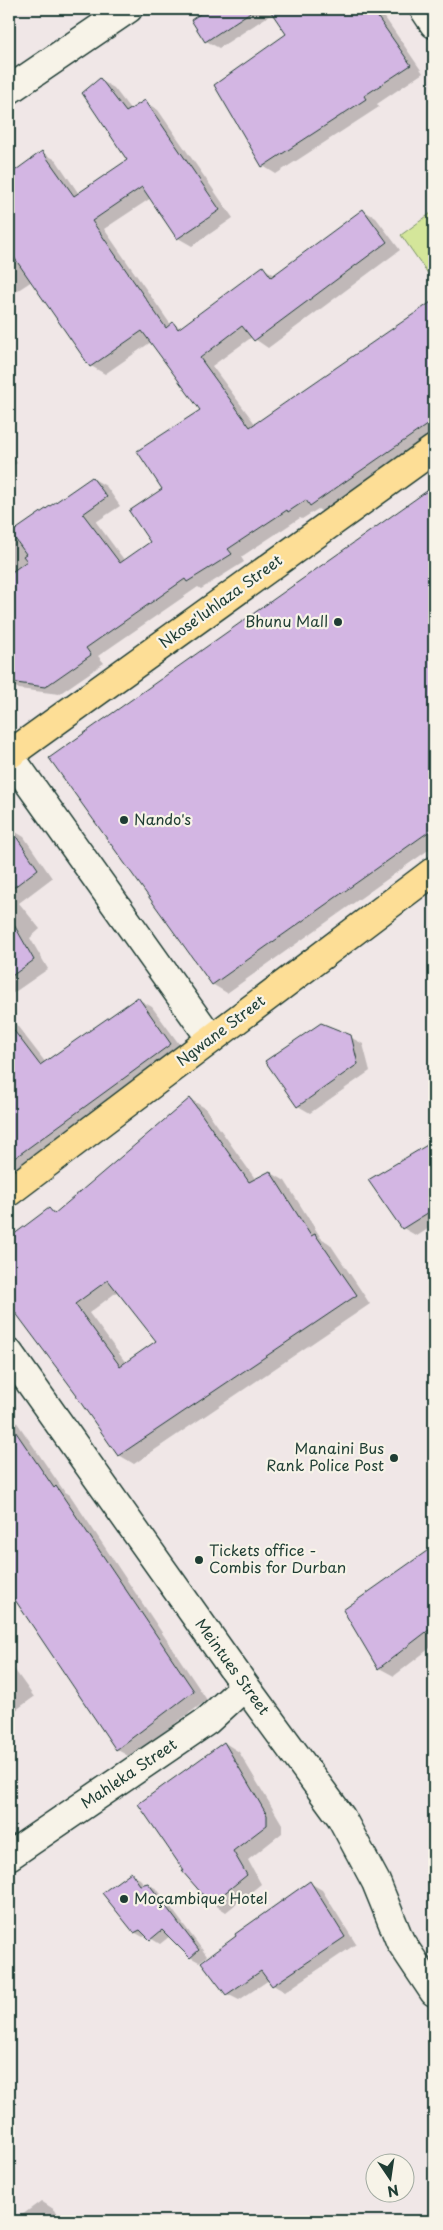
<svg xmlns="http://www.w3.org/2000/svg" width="443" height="2230" font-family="'Playpen Sans',sans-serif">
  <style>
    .green { fill: #d4e69a; stroke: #7a9267 }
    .shadow { fill: #0003; fill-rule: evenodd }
    .building { fill: #d3b6e3; stroke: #1f3d34; fill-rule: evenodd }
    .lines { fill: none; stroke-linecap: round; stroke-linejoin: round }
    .minor-casing { stroke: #1f3d34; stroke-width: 31 }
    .major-casing { stroke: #1f3d34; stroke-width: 31 }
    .minor { stroke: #f7f3e8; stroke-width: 28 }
    .major { stroke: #fdde96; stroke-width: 28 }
    .poi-dot { fill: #1f3d34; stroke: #f7f3e8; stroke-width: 2 }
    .labels { text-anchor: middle; stroke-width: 4.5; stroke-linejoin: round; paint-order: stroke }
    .street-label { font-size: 15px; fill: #1f3d34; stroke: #f7f3e8 }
    .poi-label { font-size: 15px; fill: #1f3d34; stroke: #f7f3e8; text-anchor: start }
  </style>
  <rect width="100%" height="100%" fill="#f0e7e7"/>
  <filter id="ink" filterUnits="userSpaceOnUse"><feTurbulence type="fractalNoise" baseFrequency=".02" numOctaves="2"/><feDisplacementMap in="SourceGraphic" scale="10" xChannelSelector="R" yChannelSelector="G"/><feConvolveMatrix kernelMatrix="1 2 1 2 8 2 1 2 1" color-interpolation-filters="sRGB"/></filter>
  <g filter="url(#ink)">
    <path class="green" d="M434,211V282L401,235Z"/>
    <path class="shadow" d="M210,9H379L423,73L377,104L379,107L276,174L263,166L288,35L273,13L219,48L206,41L192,20Z
      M100,80L114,88L131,110L145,102L158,110L233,218L192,246L178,238L151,198L104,229L171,325L174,324L181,328L263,268L275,275L363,210L376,218L400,250L268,348L252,337L212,366L256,425L429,305L434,308V437L325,513L318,509L302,519L300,518L241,557L244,562L201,589L198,587L98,656L104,663L59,694L19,689L9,683V536L92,478L106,486L120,506L96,522L125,561L152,542L164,489L201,410L151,342L105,374L91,366L32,281L9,296V176L43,153L56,160L79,194L128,160Z
      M9,451L17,463L9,469Z
      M434,487V846L227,993L212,984L51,758Z
      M9,828L24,837L52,878L19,903L40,929L30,938L48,969L9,996Z
      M138,999L152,1007L185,1052L9,1181V1019L15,1023L46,1063Z
      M350,1037L363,1044L370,1071L310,1113L298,1106Z
      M190,1099L205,1108L256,1180L270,1172L285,1181L321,1238L330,1244L370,1304L134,1464L119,1455L79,1395L9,1302V1239L49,1209L56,1213ZM118,1291L158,1342L126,1363L89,1313Z
      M434,1142V1225L417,1236L403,1228L370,1181Z
      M9,1411L64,1491L70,1495L207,1700L130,1757L116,1749L9,1589Z
      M434,1547V1645L394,1676L379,1668L345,1610Z
      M9,1662L34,1697L9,1715Z
      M225,1743L239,1752L282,1824V1833L248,1860L261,1884L226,1912L212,1903Z
      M9,1824L13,1831L9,1834Z
      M131,1874L140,1879L145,1885L148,1884L157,1889L207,1956L199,1962L190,1957L170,1936L160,1944L147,1936L143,1937L134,1932Z
      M310,1883L322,1890L356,1944L285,1992L273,1985L269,1980L239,2000L227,1994Z
      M41,2201L55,2210L61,2221H14Z"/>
    <path class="building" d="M207,9H255L205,42L191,20Z
      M269,9H372L411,65L364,96L366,99L262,167L214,85L286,34Z
      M100,78L126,112L145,100L220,210L177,239L142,187L92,221L166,328L173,322L178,329L263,266L271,277L363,209L387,242L254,341L242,326L200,358L250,427L434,300V420L310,506L306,500L288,512L287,510L228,549L232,554L187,582L185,579L86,648L91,655L45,687L9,682V574L27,561L23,556L26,554L11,533L92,477L107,497L83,514L120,563L150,542L129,511L162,489L137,451L200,410L142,331L90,367L9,250V175L42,151L74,196L127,160L82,93Z
      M434,486V828L212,985L49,758Z
      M9,826L38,869L9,891Z
      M9,916L34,960L9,978Z
      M138,997L171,1044L9,1162V1024L40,1065Z
      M321,1023L351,1035L358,1064L297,1107L265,1061Z
      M190,1098L249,1182L270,1171L311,1236L315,1234L357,1295L118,1456L76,1396L77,1395L9,1304V1238L49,1208L54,1214ZM108,1280L156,1341L120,1366L75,1304Z
      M434,1141V1209L402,1229L368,1180Z
      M9,1422L54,1488L56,1486L194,1691L116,1750L9,1591Z
      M434,1546V1626L378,1669L343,1610Z
      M224,1742L267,1815V1825L233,1851L247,1875L211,1904L182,1871H184L138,1804Z
      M131,1872L140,1885L148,1883L199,1950L190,1958L162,1930L150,1940L140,1930L134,1933L102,1893Z
      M310,1881L345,1937L272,1986L261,1971L226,1995L201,1962L236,1936L235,1934Z"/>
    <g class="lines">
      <defs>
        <path id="minor" d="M424,9L434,24
          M9,90L128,9
          M9,755L211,1039
          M9,1353L245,1686L341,1817L376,1882L400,1941L434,1992
          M9,1856L207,1721L245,1686"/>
        <path id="major" d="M9,755L434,449
          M9,1192L434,871"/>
      </defs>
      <use href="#minor" class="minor-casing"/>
      <use href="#major" class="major-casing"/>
      <use href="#minor" class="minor"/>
      <use href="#major" class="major"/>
    </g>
  </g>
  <g class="poi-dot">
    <circle cx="338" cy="622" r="5"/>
    <circle cx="124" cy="820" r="5"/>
    <circle cx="394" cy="1458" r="5"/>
    <circle cx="199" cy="1560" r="5"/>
    <circle cx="124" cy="1899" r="5"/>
  </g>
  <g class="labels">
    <g class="street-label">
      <text transform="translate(221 602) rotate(-36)" y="5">Nkose'luhlaza Street</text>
      <text transform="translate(221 1031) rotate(-37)" y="5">Ngwane Street</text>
      <text transform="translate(232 1667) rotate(54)" y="5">Meintues Street</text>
      <text transform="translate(129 1774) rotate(-34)" y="5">Mahleka Street</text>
    </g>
    <g class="poi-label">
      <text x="328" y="627" text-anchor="end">Bhunu Mall</text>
      <text x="134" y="825">Nando's</text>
      <text x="384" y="1454" text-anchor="end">Manaini Bus<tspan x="384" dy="17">Rank Police Post</tspan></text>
      <text x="209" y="1556">Tickets office -<tspan x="209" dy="17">Combis for Durban</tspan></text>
      <text x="134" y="1904">Moçambique Hotel</text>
    </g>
  </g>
  <rect width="443" height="2230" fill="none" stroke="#f7f3e8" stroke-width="30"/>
  <rect x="15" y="15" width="413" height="2200" fill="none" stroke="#1f3d34" stroke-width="2" filter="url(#ink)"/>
  <g transform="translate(390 2178) rotate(167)"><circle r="24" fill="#f7f3e8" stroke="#a1aaa0"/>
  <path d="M0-4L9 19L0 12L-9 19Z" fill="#1f3d34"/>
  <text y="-8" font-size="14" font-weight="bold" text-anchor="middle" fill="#1f3d34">N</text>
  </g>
</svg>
